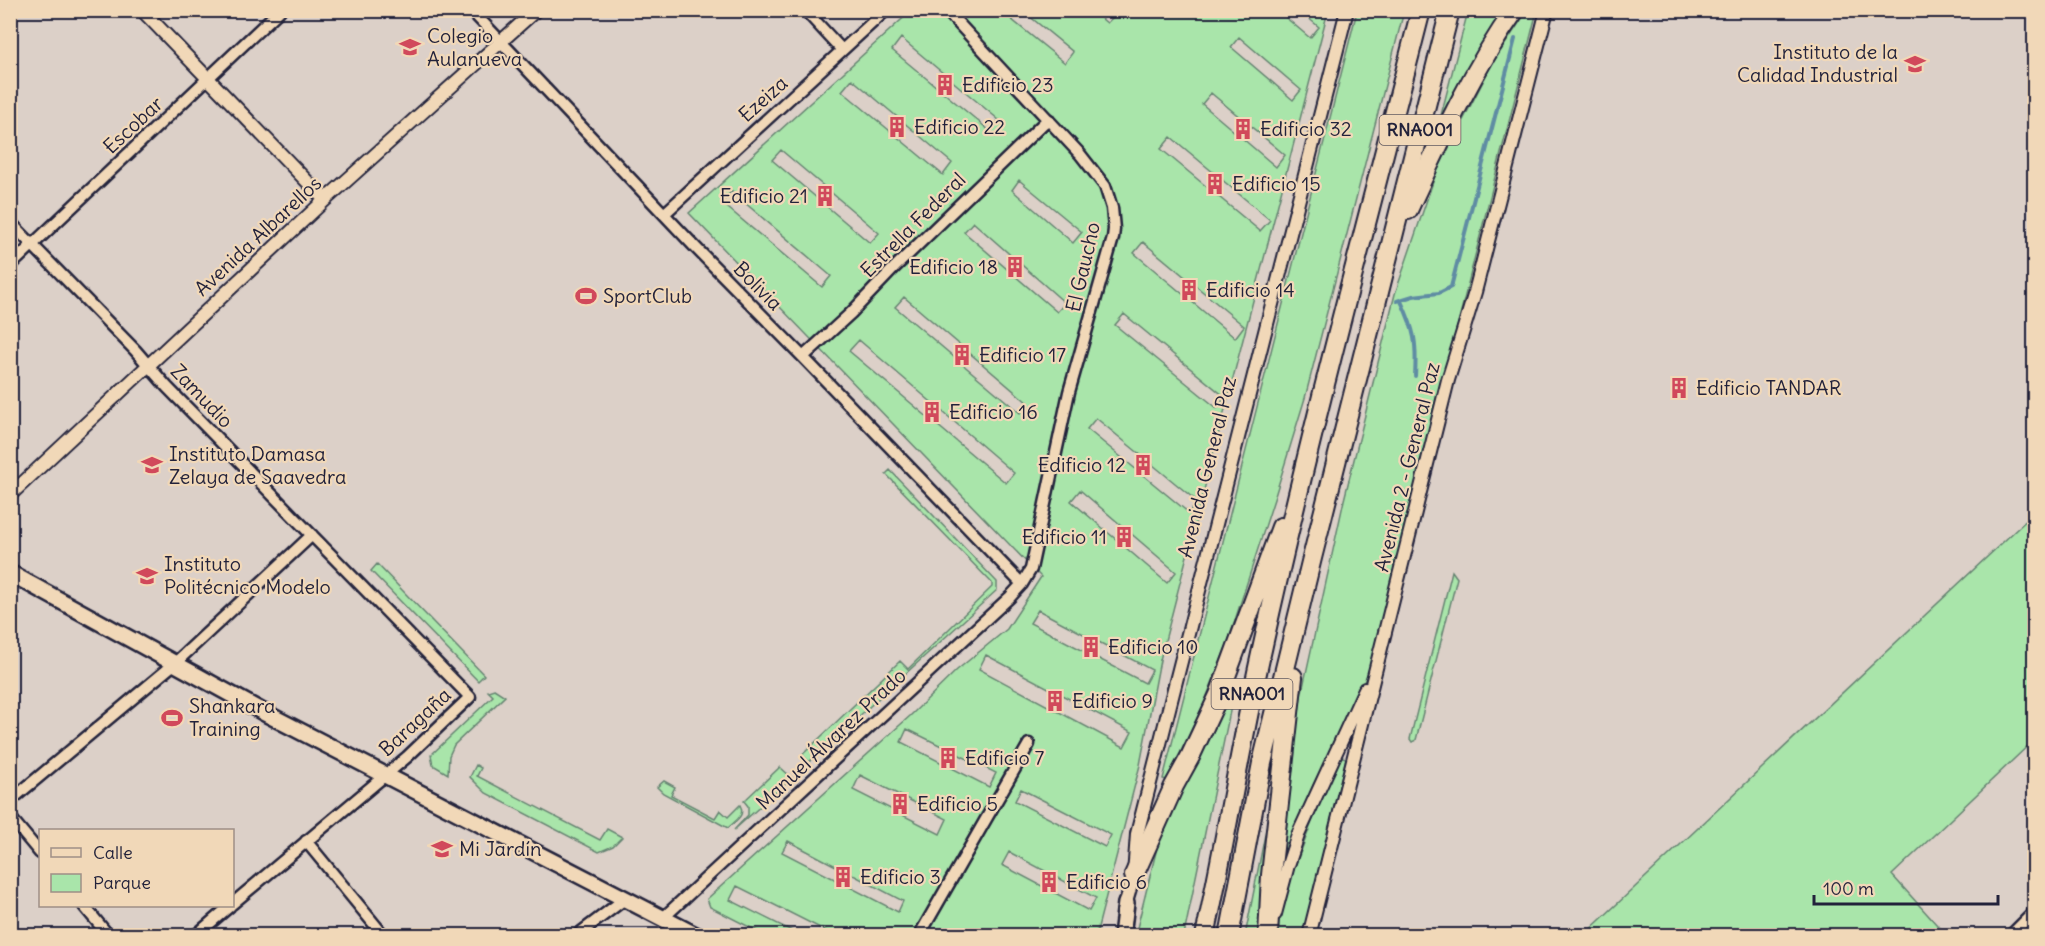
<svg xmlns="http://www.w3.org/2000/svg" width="2045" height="946" font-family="Delius,sans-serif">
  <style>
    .green { fill: #a9e5aa; stroke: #668472; stroke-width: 1.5; fill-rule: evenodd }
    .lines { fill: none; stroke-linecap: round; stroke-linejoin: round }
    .stream { stroke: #5f8ca3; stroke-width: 4 }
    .minor-casing { stroke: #22223b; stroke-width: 15 }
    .tertiary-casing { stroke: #22223b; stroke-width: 16 }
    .secondary-casing { stroke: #22223b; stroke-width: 20 }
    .motorway-casing { stroke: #22223b; stroke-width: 22 }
    .minor { stroke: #f1d8b8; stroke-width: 10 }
    .tertiary { stroke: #f1d8b8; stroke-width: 12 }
    .secondary { stroke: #f1d8b8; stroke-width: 15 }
    .motorway { stroke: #f1d8b8; stroke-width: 18 }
    .labels { text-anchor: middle; stroke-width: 4.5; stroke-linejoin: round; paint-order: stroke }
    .shield { fill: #f1d8b8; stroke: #605960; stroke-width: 1.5 }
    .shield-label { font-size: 18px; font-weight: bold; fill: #22223b }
    .poi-label { font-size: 20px; fill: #22223b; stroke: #f1d8b8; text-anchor: start }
    .street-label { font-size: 20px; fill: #22223b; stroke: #f1d8b8 }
  </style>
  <rect width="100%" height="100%" fill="#dcd0c8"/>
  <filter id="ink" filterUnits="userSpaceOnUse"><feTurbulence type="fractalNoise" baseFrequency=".0167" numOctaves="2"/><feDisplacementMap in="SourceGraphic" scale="12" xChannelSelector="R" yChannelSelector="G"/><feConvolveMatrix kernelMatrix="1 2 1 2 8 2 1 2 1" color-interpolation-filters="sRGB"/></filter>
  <g filter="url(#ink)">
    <path class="green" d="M911,11H1001L1065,63L1073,52L1023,11H1092L1107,23L1117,13L1115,11H1278L1310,38L1319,27L1300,11H1328L1160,660L1140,765L1096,935L969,936L960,931L958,936L834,935L737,886L730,900L800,935H765L710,907L707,899L910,716L957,670L1007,629L1041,577L689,213ZM1239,37L1301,90L1293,100L1231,47ZM901,38L999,120L990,131L892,50ZM852,79L952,163L943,175L842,91ZM1211,93L1285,155L1276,167L1202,104ZM1171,137L1270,220L1260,231L1161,149ZM781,150L879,233L870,243L772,160ZM1019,180L1082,232L1073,243L1012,190ZM731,191L831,276L822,287L722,203ZM973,222L1065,303L1057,312L964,232ZM1143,242L1244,326L1235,338L1134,253ZM904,297L1028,403L1020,413L895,307ZM1124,314L1225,397L1217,408L1115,325ZM859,340L1014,473L1006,483L849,351ZM1096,418L1198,502L1189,513L1087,429ZM1080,490L1176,572L1167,583L1071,501ZM1038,610L1152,670L1145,683L1030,623ZM986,655L1132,732L1124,747L979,669ZM907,729L996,773L989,787L901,742ZM860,775L947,819L940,834L853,790ZM1021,789L1111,835L1105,847L1015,801ZM788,841L903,901L898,912L782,852ZM1009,852L1096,898L1089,911L1002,865Z
      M1357,11H1404L1305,398L1275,496L1228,642L1203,706L1167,780L1163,779Z
      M1468,11H1506L1443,119H1440Z
      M1527,11H1537L1373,659L1360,692L1313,785L1281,863L1296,719L1344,500L1395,294L1436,173L1492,64Z
      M890,470L997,582V590L809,762L802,755L900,661L908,669L992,587V583L886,474Z
      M2034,513V740L1892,875L1946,935H1584Z
      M377,564L484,675L478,681L371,571Z
      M1452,571L1457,578L1416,740L1412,742L1410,739Z
      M1232,680L1236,682L1184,935L1135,936L1159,840L1170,811Z
      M494,689L505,696L454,745L449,756L448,774L433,765L431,755L493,696L488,691Z
      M1339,756L1346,758L1303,935L1277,936C1280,906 1290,878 1301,851C1313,819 1325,787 1339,756Z
      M476,765L481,768L477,776L600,840L607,829L622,837L613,846L599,852L486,793L470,777Z
      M780,767L792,778L734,830L748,815V806L744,801Z
      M664,781L675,787L671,795L715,818L720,810L728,817L740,805C746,816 735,821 728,828L663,793L657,787Z
      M1270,809L1263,935L1245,936Z"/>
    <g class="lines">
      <path class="stream" d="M1397,301L1413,296L1439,293L1451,287L1515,39
        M1401,301C1415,331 1417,343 1415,376"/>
      <defs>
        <path id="minor" d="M471,10L696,248L803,357L1022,584
          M805,10L842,50
          M664,214L886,10
          M10,222L135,350L167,387L470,697L407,757L232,904
          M10,266L280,10
          M803,357L851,313L895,267L1048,119
          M10,801L174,664L312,535
          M10,817L40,853
          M306,841L384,936
          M84,906L109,936
          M663,918L1010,597L1022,584L1031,569L1069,392L1113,238L1114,229L1112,208L1105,186L1080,154L946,10
          M195,936L230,906
          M576,936L626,898
          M919,936L1029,744
          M2010,936L2034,912"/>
        <path id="tertiary" d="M142,10L325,200
          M10,495L325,200L536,10
          M1123,912L1134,875L1137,834L1347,10
          M1275,914L1288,865L1298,835L1365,689
          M1309,936L1448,380L1475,292L1547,10"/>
        <path id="secondary" d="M10,573L263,712L697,936
          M1122,936L1126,903"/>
        <path id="motorway" d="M1408,210C1440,141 1471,72 1515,10
          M1134,875L1174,786L1190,757L1219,695L1281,527
          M1205,936C1226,839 1241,742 1263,645C1310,432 1367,222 1421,10
          M1229,936L1262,763L1311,562L1450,10
          M1268,936L1271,875L1293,677"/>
      </defs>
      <use href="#minor" class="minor-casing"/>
      <use href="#tertiary" class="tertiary-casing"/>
      <use href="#secondary" class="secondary-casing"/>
      <use href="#motorway" class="motorway-casing"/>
      <use href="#minor" class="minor"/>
      <use href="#tertiary" class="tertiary"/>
      <use href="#secondary" class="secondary"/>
      <use href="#motorway" class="motorway"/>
    </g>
  </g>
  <defs>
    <symbol id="school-bare" viewBox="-9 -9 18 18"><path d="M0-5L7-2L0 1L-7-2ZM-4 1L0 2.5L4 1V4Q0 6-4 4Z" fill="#d1495b" stroke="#f1d8b8" stroke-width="2.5" paint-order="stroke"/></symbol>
    <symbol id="university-bare" viewBox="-9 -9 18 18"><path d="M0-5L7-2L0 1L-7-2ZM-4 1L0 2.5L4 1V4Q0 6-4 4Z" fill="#d1495b" stroke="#f1d8b8" stroke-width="2.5" paint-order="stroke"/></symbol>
    <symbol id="building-bare" viewBox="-9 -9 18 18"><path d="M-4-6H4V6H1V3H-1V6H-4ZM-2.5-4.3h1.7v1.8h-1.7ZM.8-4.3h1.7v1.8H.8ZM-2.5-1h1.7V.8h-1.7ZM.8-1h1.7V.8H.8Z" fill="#d1495b" stroke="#f1d8b8" stroke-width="2.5" paint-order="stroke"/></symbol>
    <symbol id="stadium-bare" viewBox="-9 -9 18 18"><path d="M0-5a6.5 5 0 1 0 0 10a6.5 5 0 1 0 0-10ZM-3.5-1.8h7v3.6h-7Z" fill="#d1495b" stroke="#f1d8b8" stroke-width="2.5" paint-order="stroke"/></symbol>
  </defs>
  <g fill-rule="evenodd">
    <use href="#school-bare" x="395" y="32" width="30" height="30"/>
    <use href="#university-bare" x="1900" y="49" width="30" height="30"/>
    <use href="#building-bare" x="930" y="70" width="30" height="30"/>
    <use href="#building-bare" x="882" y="112" width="30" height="30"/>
    <use href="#building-bare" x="1228" y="114" width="30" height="30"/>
    <use href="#building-bare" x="1200" y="169" width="30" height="30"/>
    <use href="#building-bare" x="810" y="181" width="30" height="30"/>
    <use href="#building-bare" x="1000" y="252" width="30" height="30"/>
    <use href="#building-bare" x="1174" y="275" width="30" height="30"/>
    <use href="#stadium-bare" x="571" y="281" width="30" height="30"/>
    <use href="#building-bare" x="947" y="340" width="30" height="30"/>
    <use href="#building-bare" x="1664" y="373" width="30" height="30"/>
    <use href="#building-bare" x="917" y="397" width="30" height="30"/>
    <use href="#school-bare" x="137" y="450" width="30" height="30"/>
    <use href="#building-bare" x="1128" y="450" width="30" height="30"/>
    <use href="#building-bare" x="1109" y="522" width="30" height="30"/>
    <use href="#school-bare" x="132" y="561" width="30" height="30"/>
    <use href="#building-bare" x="1076" y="632" width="30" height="30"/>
    <use href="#building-bare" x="1040" y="686" width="30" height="30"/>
    <use href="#stadium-bare" x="157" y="703" width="30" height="30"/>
    <use href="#building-bare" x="933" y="743" width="30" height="30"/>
    <use href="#building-bare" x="885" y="789" width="30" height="30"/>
    <use href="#school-bare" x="427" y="834" width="30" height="30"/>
    <use href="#building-bare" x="828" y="862" width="30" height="30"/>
    <use href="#building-bare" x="1034" y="867" width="30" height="30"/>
  </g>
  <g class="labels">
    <g class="shield">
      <rect x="1379.5" y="115" width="81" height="30" rx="4.5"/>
      <rect x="1211.5" y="679" width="81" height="30" rx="4.5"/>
    </g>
    <g class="shield-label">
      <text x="1420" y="136">RNA001</text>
      <text x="1252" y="700">RNA001</text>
    </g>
    <g class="poi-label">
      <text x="427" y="43">Colegio<tspan x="427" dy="23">Aulanueva</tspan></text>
      <text x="1898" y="59" text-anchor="end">Instituto de la<tspan x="1898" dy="23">Calidad Industrial</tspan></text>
      <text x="962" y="92">Edificio 23</text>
      <text x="914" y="134">Edificio 22</text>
      <text x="1260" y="136">Edificio 32</text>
      <text x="1232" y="191">Edificio 15</text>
      <text x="808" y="203" text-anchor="end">Edificio 21</text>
      <text x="998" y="274" text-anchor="end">Edificio 18</text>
      <text x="1206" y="297">Edificio 14</text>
      <text x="603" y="303">SportClub</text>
      <text x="979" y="362">Edificio 17</text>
      <text x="1696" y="395">Edificio TANDAR</text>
      <text x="949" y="419">Edificio 16</text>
      <text x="169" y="461">Instituto Damasa<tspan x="169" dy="23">Zelaya de Saavedra</tspan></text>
      <text x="1126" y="472" text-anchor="end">Edificio 12</text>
      <text x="1107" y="544" text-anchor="end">Edificio 11</text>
      <text x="164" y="571">Instituto<tspan x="164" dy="23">Politécnico Modelo</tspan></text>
      <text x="1108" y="654">Edificio 10</text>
      <text x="1072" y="708">Edificio 9</text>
      <text x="189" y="713">Shankara<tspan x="189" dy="23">Training</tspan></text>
      <text x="965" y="765">Edificio 7</text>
      <text x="917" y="811">Edificio 5</text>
      <text x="459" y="856">Mi Jardín</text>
      <text x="860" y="884">Edificio 3</text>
      <text x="1066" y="889">Edificio 6</text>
    </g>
    <g class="street-label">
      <text transform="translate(763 99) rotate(-42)" y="7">Ezeiza</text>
      <text transform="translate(133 125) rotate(-43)" y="7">Escobar</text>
      <text transform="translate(913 225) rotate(-45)" y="7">Estrella Federal</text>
      <text transform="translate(258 236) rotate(-43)" y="7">Avenida Albarellos</text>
      <text transform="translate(1083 267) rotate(-77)" y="7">El Gaucho</text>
      <text transform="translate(758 286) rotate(45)" y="7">Bolivia</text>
      <text transform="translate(202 396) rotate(46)" y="7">Zamudio</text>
      <text transform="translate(1207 467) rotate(-76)" y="7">Avenida General Paz</text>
      <text transform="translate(1407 467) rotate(-76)" y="7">Avenida 2 - General Paz</text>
      <text transform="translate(415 722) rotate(-43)" y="7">Baragaña</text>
      <text transform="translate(831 739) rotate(-43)" y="7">Manuel Álvarez Prado</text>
    </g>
  </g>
  <rect width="2045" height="946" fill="none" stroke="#f1d8b8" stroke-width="36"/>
  <rect x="18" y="18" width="2009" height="910" fill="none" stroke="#22223b" stroke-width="2" filter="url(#ink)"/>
  <rect x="39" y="829" width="195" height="78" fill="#f1d8b8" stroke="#9e8f86" stroke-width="1.5"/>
  <rect x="51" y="848" width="30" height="9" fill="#f1d8b8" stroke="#9e8f86" stroke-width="1.5"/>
  <text x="93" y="859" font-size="18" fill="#22223b">Calle</text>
  <rect x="51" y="874" width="30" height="18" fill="#a9e5aa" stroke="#9e8f86" stroke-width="1.5"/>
  <text x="93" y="889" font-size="18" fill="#22223b">Parque</text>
  <path d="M1814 895v9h184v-9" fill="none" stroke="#22223b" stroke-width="3"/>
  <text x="1823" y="895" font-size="18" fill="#22223b" stroke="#f1d8b8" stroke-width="4.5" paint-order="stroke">100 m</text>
</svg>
